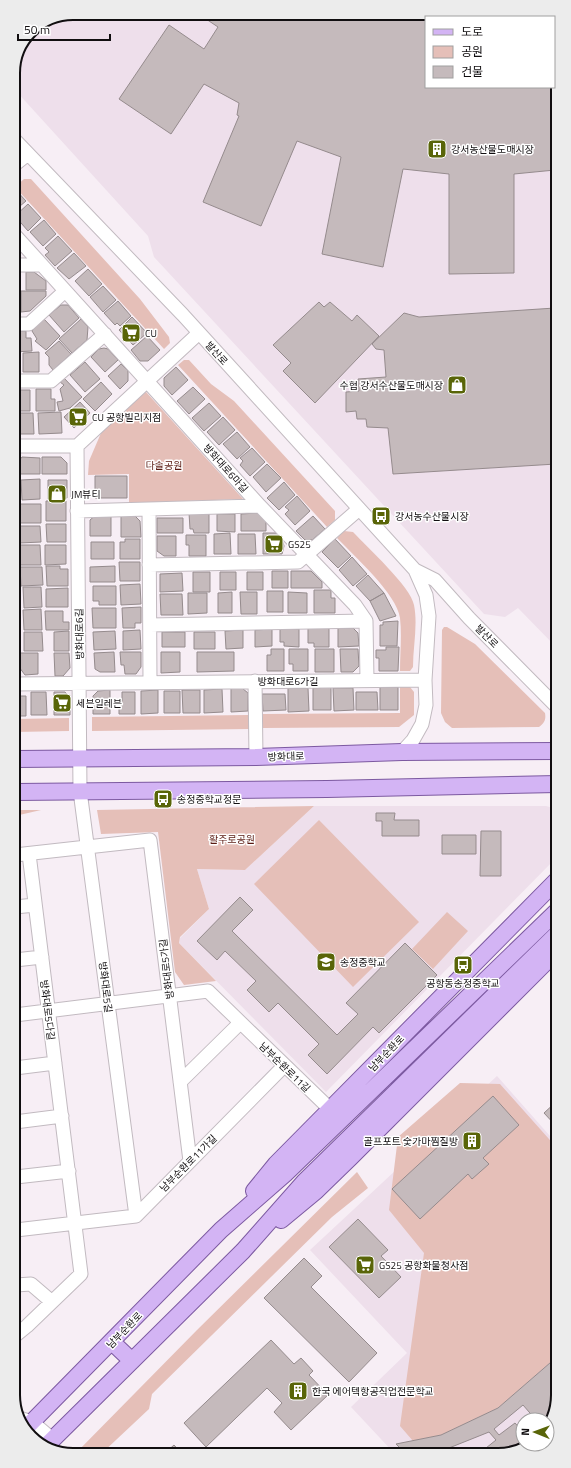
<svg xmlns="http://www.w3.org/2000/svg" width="571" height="1468" font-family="'Titillium Web','Noto Sans KR',sans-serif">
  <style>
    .built { fill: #eedfeb }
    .green { fill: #e5bfb8 }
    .building { fill: #c5babc; stroke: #958b8d }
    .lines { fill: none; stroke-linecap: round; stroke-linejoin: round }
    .minor-casing { stroke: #c2bac0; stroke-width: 15 }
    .major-casing { stroke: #7c59a0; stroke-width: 18 }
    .minor { stroke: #fff; stroke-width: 13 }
    .major { stroke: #d3b4f4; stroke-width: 16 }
    .labels { text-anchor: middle; stroke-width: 3; stroke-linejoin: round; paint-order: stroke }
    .poi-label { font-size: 10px; fill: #110e10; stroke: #fff; text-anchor: start }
    .street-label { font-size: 10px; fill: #110e10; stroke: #fff }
    .park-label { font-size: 10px; fill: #591a11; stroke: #fff }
    .rim { fill: none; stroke: #110e10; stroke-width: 2 }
  </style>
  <rect width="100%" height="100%" fill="#f7eef5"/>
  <path class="built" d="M73,13H502L512,17H426V87H554V53L556,647L518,608L505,617L484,614L154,257L148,236L16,91H13V69L31,30Z
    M314,806H546L557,809V857L326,1092L179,943L180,938L209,909L197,869L245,870Z
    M497,1076L557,1144L558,1395L547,1428V1420H523V1444H528L517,1452L394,1453L351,1407L407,1353L310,1250Z"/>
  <path class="green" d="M24,179H31L140,299L169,337L170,343L164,349L15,187Z
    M184,360H189L211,384L234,401L335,511V520L327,527L178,365Z
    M146,392L243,499L129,503V474L88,475L89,461L104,426Z
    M344,531L353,532C367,547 411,587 414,605C418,625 413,647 413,667L410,671H400C400,654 402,635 400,618C397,594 354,556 337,538Z
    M444,627H447L475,644L545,713C546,719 545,723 539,727L452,728L445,722L441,713L442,630Z
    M400,687H410L414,692V715L399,727L263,728V714L400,713Z
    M248,715L249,729L92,731V717Z
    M69,718V731L15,732V719Z
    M314,806L245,870L197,869L209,909L180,937L179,943L216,981L184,985L175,972L158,832L101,834L97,810Z
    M15,810H41L15,816Z
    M319,820L419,922L353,987L254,884Z
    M447,912L468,931L433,969L412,949Z
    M460,1083L500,1084L557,1148L558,1356L498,1408L441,1435L413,1441L400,1426L424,1253L389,1210L398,1137Z
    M357,1172L368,1188L332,1217L152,1394L149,1409L100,1455H74L197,1330Z"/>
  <path class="building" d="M197,13H502L512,17H426V87H554V53L555,54V170L514,174V273L449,274V174L403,169L383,267L322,254L341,157L297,141L261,226L203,202L239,116L237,115L239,103L204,84L171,134L119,99L169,25L204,49L218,27Z
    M14,188L26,201L13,212V188Z
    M28,204L41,218L28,231L15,216Z
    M44,220L56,234L43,246L30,232Z
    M58,236L72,251L55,266L45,255L49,252L45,248Z
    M74,253L86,266L69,279L57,268Z
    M88,269L102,284L89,296L75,281Z
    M26,272H34L46,281V290H26Z
    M103,286L116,300L103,312L90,297Z
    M21,291H46V296L30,311L21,312Z
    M118,301L131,316L120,326L117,323L115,325L104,313Z
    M319,302L324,307L330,302L352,321L357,315L379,336L315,403L283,371L291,363L273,345Z
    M61,305H68L79,318L64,332L49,315Z
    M555,308L556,464L393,474L388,428L367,427L366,419H357L356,411L346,412V392L359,391L358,379L386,377L384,350L376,349L372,344L404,313L419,317Z
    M132,317L147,333L133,345L119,330Z
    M44,319L60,336L46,350L35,341L37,339L32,331Z
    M81,319L88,327L87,340L72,353L59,339Z
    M14,331H26V338H31L32,351L14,352Z
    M147,336L160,350L148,361H140L131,350Z
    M59,341L71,354L53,370L49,365V357L45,353Z
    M104,348L108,349L118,360L105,372L91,357L99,349Z
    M39,352V372H23V353Z
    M85,362L100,379L85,392L70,375Z
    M121,364L128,371V381L120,389L108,376Z
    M176,367L188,380L172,395L164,386V378Z
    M64,378L82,397L70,408L59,411L57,402L63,401L60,389L64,385L60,382Z
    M101,382L112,394L95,411L83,399Z
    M193,387L205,399L189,414L177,401Z
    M36,389H51V399H55V411H36Z
    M15,390H30V411H14Z
    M80,402L90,413L74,428L64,417Z
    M209,403L221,416L204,431L192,418Z
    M61,412L62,433L39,434L38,413Z
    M18,413H33L34,434H15V421H18Z
    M223,417L235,430L219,445L207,432Z
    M237,432L250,447L237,459L223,444Z
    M252,448L265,462L250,476L240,465L243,461L240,458Z
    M22,457L40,458V474H17V463Z
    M42,457H61L67,463V474H42Z
    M267,464L281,478L266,492L253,477Z
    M95,476H127V498H95Z
    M40,479V499L22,500L21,480Z
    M48,480H67V498L48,499Z
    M284,482L295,495L279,510L267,498Z
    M297,496L310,511L295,525L285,514L289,510L285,507Z
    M46,501H66V521H46Z
    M18,504H41V523H18Z
    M189,513H209V533H194L193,529H190Z
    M257,513L266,522V531H241V514Z
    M97,514H111V536H90V520Z
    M217,514H235V532L217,531Z
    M121,515H134L140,521L141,537H121Z
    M313,516L325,529L312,540H305L296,531Z
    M157,518H183V533H157Z
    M46,524H66V542H47Z
    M19,526H40L41,542L20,543Z
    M230,533L231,554H214V534Z
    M263,533H277L282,539L284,546L282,554H263Z
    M238,534H255L256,554H238Z
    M186,535H206V556H189V545H186Z
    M157,536H176V556H164L157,551Z
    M125,539H140V559H120V542H125Z
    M335,539L351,556L338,568L322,552Z
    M91,542H114V559H91Z
    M19,545H40L41,565H20Z
    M45,545H66V564L45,565Z
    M352,557L367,574L353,586L339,570Z
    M119,562H140V581H120Z
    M46,566H60V569H68V586H47Z
    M115,566V582H90V567Z
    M20,567H42L43,585L21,586Z
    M272,571H288V588H272Z
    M291,571H311L322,582V588H291Z
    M193,572H210V592H193Z
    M220,572H236V590H220Z
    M247,572H263V590H247Z
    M182,573L183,591L160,592V574Z
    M368,575L384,593L370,601L356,586Z
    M140,584L141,604L121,605L120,585Z
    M93,586H116V605H99V601H93Z
    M23,587H41L42,607L24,608Z
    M68,588V607H46V589Z
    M314,590H331V598H335V613H314Z
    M267,591H283V612H267Z
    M232,592V613H218V593Z
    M240,592H257V614H241Z
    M288,592L307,593V613H288Z
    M188,593H207V613L188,614Z
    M384,593L396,616L380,621L370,601Z
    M160,594H182L183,615H161Z
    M141,607V623H135V628H123L122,608Z
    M92,608H116V628H93Z
    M41,609L42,630H24L23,610Z
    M45,611H63V622H69V630H46Z
    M398,621L397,646H380V625H383V622Z
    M329,627V647H314V643H308V628Z
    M280,628L299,629V647L284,646V642H280Z
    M338,628H353L358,633L359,646L338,647Z
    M272,629V646L255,647V630Z
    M140,630L141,649L123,650V631Z
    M243,630V648L226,649L225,631Z
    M69,631V651H54V632Z
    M115,631L116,649L94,650L93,632Z
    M24,632H42L43,651H24Z
    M162,632H185V647H162Z
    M194,632H215V649H194Z
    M386,647H399L398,671H379V658H376V650H386Z
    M271,649H284V671H267V655H271Z
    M289,649H308V671H293V664H289Z
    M315,649H334V672H315Z
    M340,649H358L359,666L353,672H341Z
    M114,652L115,672H100L95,669L94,653Z
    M120,652H141V667L136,674H125L124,665H121Z
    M161,652H180V672L161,673Z
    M197,652H234V671L197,672Z
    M19,653H38V674L25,675L19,667Z
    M54,653H69L70,668L63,676H55Z
    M331,687V710H313V688Z
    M380,687H398V710H380Z
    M231,688H242L248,693V711L231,712Z
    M288,688H308L309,711L288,712Z
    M333,688H353L354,710L334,711Z
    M222,689L223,712L204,713V690Z
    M110,690V714H93V696L98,691Z
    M158,690V713L141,714V691Z
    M182,690H200V713H183Z
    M164,691H180V713H164Z
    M31,692H46L47,715H31Z
    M54,692H65L70,698V715H54Z
    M122,692H135V714H119V701H122Z
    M356,692H377L378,710H356Z
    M262,694H285L286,710L263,711Z
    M15,696H26V716H15Z
    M376,813H395L394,820H419V836H382V821H376Z
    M481,831H501V876H480Z
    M442,835H476V854H442Z
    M240,897L253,910L232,931L337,1035L358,1014L346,1003L405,943L437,975L379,1033L373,1027L327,1074L308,1055L319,1044L278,1003L269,1012L247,990L256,981L225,951L217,960L197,941Z
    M493,1096L519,1125L483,1158L489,1164L472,1179L468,1174L420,1219L392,1189Z
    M557,1101V1127L544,1113Z
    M358,1219L388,1250L381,1256L401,1277L379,1298L329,1247Z
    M304,1258L322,1276L311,1287L377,1353L349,1382L264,1298Z
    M271,1340L294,1364L301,1358L313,1371L309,1375L328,1395L291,1430L274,1412L282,1403L267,1388L206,1447L184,1423Z
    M558,1356V1395L551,1415L545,1420H536L523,1405L494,1429L499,1435L515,1423L523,1432V1443L513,1452H481L496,1440L489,1432L444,1450L434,1452L405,1453L396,1444L441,1435L498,1408Z
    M174,1445L182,1454H164Z"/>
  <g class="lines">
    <defs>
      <path id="minor" d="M13,138L183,315L415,570L426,595L429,616L425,680L426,705L422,724L413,740L402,752
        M13,166L28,154
        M13,233L260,506L355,605L366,621L367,680
        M14,265H40
        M14,324H29L65,291
        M14,381H51L105,334
        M14,446H77
        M149,509L150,682
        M77,511L260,506
        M149,565L298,562L359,509
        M415,570L435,580L469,618L556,706
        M150,625L366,621
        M255,681L256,757
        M14,684L425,680
        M15,855L150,840L190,1161
        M15,907L35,905
        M15,960L42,957
        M15,1015L208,991L331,1110
        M15,1068L55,1063
        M180,1082L240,1023
        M15,1122L62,1116
        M16,1177L69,1171
        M136,1216L80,791L77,446L199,333
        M16,1230L136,1216L284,1066
        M16,1285L31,1284L52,1302
        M16,1335L27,1326L81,1274L29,854
        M19,1418L32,1422L52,1439"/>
      <path id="major" d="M15,759L256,757L402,752L557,751
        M15,792L327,789L557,784
        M254,1191L276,1164L557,880
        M281,1220L316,1191L351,1157L557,951
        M112,1342L132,1361
        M26,1428L221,1230L285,1174L557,911
        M46,1446L243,1251L304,1182L557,934"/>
    </defs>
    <use href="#minor" class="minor-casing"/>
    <use href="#major" class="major-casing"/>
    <use href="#minor" class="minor"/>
    <use href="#major" class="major"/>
  </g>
  <defs>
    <symbol id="building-square" viewBox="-11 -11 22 22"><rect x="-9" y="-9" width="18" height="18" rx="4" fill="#596508" stroke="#fff"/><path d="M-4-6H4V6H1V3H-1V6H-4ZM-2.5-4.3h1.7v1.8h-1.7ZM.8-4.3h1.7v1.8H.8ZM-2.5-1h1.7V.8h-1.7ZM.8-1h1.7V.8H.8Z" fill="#fff"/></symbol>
    <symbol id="supermarket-square" viewBox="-11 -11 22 22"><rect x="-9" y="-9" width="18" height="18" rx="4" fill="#596508" stroke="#fff"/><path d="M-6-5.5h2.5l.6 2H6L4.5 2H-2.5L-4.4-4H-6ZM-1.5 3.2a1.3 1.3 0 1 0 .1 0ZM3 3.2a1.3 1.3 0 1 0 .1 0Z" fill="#fff"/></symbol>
    <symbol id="shop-square" viewBox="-11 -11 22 22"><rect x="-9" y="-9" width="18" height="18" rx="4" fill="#596508" stroke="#fff"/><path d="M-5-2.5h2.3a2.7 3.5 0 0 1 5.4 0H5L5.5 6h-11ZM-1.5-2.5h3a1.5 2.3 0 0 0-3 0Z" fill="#fff"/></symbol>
    <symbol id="bus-square" viewBox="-11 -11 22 22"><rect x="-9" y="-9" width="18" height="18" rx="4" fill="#596508" stroke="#fff"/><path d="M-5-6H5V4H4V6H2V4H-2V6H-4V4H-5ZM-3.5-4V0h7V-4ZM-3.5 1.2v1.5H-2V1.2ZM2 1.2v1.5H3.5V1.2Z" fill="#fff"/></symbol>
    <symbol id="school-square" viewBox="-11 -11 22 22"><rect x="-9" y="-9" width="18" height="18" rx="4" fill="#596508" stroke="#fff"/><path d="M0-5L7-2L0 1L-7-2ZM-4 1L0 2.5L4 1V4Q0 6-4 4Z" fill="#fff"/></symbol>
  </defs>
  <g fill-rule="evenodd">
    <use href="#building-square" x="426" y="138" width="22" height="22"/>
    <use href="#supermarket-square" x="120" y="322" width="22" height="22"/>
    <use href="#shop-square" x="446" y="374" width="22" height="22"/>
    <use href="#supermarket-square" x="67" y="406" width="22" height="22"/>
    <use href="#shop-square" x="46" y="483" width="22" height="22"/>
    <use href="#bus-square" x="370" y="505" width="22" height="22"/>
    <use href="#supermarket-square" x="263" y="533" width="22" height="22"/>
    <use href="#supermarket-square" x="51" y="692" width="22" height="22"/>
    <use href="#bus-square" x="152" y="788" width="22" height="22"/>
    <use href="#school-square" x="315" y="951" width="22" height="22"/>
    <use href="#bus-square" x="452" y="954" width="22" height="22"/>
    <use href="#building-square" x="461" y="1130" width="22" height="22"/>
    <use href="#supermarket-square" x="354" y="1254" width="22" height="22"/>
    <use href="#building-square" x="287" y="1380" width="22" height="22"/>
  </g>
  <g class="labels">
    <g class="poi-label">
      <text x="451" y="153">강서농산물도매시장</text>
      <text x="145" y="337">CU</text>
      <text x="443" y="389" text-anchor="end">수협 강서수산물도매시장</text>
      <text x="92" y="421">CU 공항빌리지점</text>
      <text x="71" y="498">JM뷰티</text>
      <text x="395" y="520">강서농수산물시장</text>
      <text x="288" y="548">GS25</text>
      <text x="76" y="707">세븐일레븐</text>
      <text x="177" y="803">송정중학교정문</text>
      <text x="340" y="966">송정중학교</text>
      <text x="463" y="987" text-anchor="middle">공항동송정중학교</text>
      <text x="458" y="1145" text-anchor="end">골프포트 숯가마찜질방</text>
      <text x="379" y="1269">GS25 공항화물청사점</text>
      <text x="312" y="1395">한국 에어텍항공직업전문학교</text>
    </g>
    <g class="street-label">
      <text transform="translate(217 353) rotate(48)" y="4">발산로</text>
      <text transform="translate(226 468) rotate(48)" y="4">방화대로6마길</text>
      <text transform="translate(79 634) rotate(-91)" y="4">방화대로6길</text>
      <text transform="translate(487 636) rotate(45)" y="4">발산로</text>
      <text x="288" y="685">방화대로6가길</text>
      <text transform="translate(286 756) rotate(-2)" y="4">방화대로</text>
      <text transform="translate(166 969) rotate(-97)" y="4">방화대로5가길</text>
      <text transform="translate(106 987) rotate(83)" y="4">방화대로5길</text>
      <text transform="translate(48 1010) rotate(83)" y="4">방화대로5다길</text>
      <text transform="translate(386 1053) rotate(-46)" y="4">남부순환로</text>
      <text transform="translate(285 1067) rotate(44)" y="4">남부순환로11길</text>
      <text transform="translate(188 1163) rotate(-45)" y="4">남부순환로11가길</text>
      <text transform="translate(124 1330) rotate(-46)" y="4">남부순환로</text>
    </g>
    <g class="park-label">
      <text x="164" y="469">다솔공원</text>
      <text x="232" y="843">활주로공원</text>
    </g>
  </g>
  <path d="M0 0H571V1468H0ZM73 20H498A53 53 0 0 1 551 73V1395A53 53 0 0 1 498 1448H73A53 53 0 0 1 20 1395V73A53 53 0 0 1 73 20Z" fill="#ececec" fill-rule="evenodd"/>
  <path class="rim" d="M73 20H498A53 53 0 0 1 551 73V1395A53 53 0 0 1 498 1448H73A53 53 0 0 1 20 1395V73A53 53 0 0 1 73 20Z"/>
  <rect x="425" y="16" width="130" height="72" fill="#ffffff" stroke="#a09f9f"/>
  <rect x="433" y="29" width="20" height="6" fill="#d3b4f4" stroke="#a09f9f"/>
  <text x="461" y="36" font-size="12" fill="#110e10">도로</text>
  <rect x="433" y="46" width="20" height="12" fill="#e5bfb8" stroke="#a09f9f"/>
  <text x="461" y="56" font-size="12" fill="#110e10">공원</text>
  <rect x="433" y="66" width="20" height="12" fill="#c5babc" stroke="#a09f9f"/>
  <text x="461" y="76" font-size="12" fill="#110e10">건물</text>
  <g transform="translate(535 1432) rotate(271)"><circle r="19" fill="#ffffff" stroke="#a09f9f"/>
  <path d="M0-3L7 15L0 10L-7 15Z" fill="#596508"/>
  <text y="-6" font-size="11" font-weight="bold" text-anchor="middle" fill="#110e10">N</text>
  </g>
  <path d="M18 34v6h92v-6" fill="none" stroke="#110e10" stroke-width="2"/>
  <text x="24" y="34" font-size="12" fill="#110e10" stroke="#ffffff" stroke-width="3" paint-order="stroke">50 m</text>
</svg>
